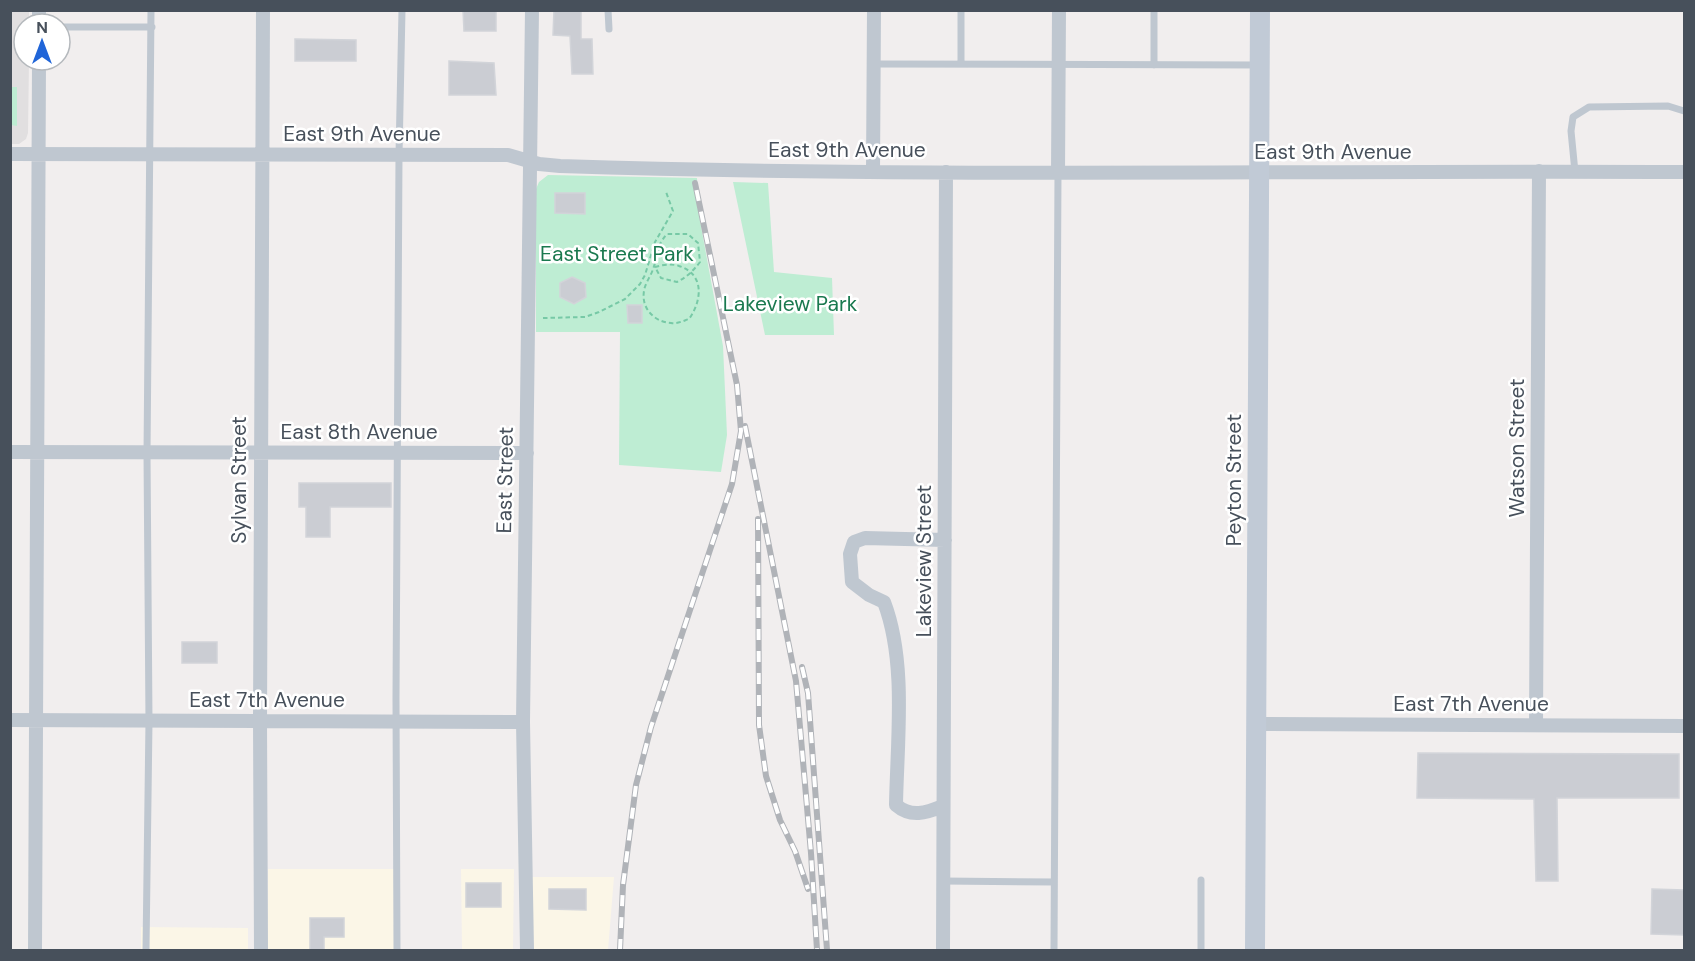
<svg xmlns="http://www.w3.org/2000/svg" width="1695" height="961" font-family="'DM Sans',sans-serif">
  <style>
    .commercial { fill: #fbf6e7 }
    .education { fill: #e1dfe0 }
    .green { fill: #beedd3 }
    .building { fill: #cbcdd3; stroke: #d2d4d9; stroke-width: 1.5 }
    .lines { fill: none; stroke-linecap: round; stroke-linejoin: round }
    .path { stroke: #77c9a6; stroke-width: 2; stroke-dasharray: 4.5 3; stroke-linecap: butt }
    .lane { stroke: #bfc7d0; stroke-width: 7 }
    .street { stroke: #bfc7d0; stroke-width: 14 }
    .secondary { stroke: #c1cad6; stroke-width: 20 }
    .rail-casing { stroke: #b0b3b8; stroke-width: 6 }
    .rail { stroke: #fff; stroke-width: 4; stroke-dasharray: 11; stroke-linecap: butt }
    .labels { text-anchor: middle; stroke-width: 5; stroke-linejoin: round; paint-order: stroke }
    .street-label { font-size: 21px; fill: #47505b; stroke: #fff }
    .park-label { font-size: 21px; fill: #1a794f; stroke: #fff }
  </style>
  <rect width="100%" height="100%" fill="#f1eeee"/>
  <path class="commercial" d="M268,869H399V950H267Z
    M461,869H514L513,950H462Z
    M530,877H614L608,950H530Z
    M141,927L248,928V950H141Z"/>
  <path class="education" d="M11,11H29V24H24V60H29L28,133L26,139L19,144H11Z"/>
  <path class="green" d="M11,87H17V126L11,125Z
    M548,175L697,178L698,210L723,346L727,435L721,472L619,465L620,332H536V189L539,182Z
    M733,182L768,183L774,272L832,278L834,335H765Z"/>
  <path class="building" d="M463,10H496V31H464Z
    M554,10H581V39H592L593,74H572L570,36L553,35Z
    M295,39L356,40V61H295Z
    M449,61L494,63L496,95H449Z
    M555,193H585V214L555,213Z
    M572,277L585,283L586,297L574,304L560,297V283Z
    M627,305H642V323H628Z
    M299,483H391V507H330V537H306V507H299Z
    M182,642H217V663H182Z
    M1418,753L1679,754V798H1557L1558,881H1536L1534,799L1417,798Z
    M466,883H501V907H466Z
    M549,889H586V910L549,909Z
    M1652,889L1684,890V935L1651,934Z
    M310,918H344V937H324V951H310Z"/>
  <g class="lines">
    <path class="path" d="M655,267C662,265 672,263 679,266C705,274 702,301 689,319C683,321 677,324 671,323C654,322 641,308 644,291C645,283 651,276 653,269C659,254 654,249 667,234H688L698,243L700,262C693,271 687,277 677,282L661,278L655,267
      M543,318L585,317L599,312L625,299L640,284L645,275L655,242L673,211L666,192"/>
    <path class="lane" d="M608,10L609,29
      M60,27H152
      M874,64L1259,65
      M961,64V10
      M1154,65V10
      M1575,172L1571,131L1573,117L1589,107L1668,106L1684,111
      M943,881L1054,882
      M146,950L149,721L147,453L151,10
      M397,950L396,699L399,155L402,10
      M1054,950L1058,172
      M1201,950V880"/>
    <path class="street" d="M39,24V10
      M10,154L508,155L539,164L560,166C935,178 1310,170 1684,172
      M873,171L874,10
      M1058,172L1059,10
      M10,452L527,453
      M10,720L523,722
      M1257,724L1684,726
      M1536,725L1539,171
      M943,806C926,813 911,818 896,805C897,742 907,662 884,602L869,595L852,582L850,554L854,542L865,538L945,540
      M35,950L39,60
      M261,950L260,721L263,10
      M527,950L523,722L532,10
      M943,950L946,172"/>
    <path class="secondary" d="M1255,950L1260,10"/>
    <defs>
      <path id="rail" d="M745,426L796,681L811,853L817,950
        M758,519L759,725L766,776L780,820L795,851L808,889
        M802,667L808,693L827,950
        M620,950L623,885L636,785L651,727L732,484L741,431L737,385L695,183"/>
    </defs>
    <use href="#rail" class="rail-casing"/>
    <use href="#rail" class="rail"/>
  </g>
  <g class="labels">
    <g class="street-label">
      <text x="362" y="141">East 9th Avenue</text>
      <text x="847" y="157">East 9th Avenue</text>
      <text x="1333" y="159">East 9th Avenue</text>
      <text x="359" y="439">East 8th Avenue</text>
      <text transform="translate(1517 448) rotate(-90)" y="7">Watson Street</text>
      <text transform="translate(239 480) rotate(-90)" y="7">Sylvan Street</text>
      <text transform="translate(505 480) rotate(-89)" y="7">East Street</text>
      <text transform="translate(1234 480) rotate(-90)" y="7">Peyton Street</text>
      <text transform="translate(924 561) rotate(-90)" y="7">Lakeview Street</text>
      <text x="267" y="707">East 7th Avenue</text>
      <text x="1471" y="711">East 7th Avenue</text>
    </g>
    <g class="park-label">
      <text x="617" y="261">East Street Park</text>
      <text x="790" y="311">Lakeview Park</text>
    </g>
  </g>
  <rect width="1695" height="961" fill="none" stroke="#47505b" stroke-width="24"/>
  <g transform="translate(42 42)"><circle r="28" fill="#ffffff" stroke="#b5b9bd" stroke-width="1.5"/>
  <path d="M0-4.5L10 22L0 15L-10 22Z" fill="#2065d8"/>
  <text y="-9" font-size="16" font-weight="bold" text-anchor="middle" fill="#47505b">N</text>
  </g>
</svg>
